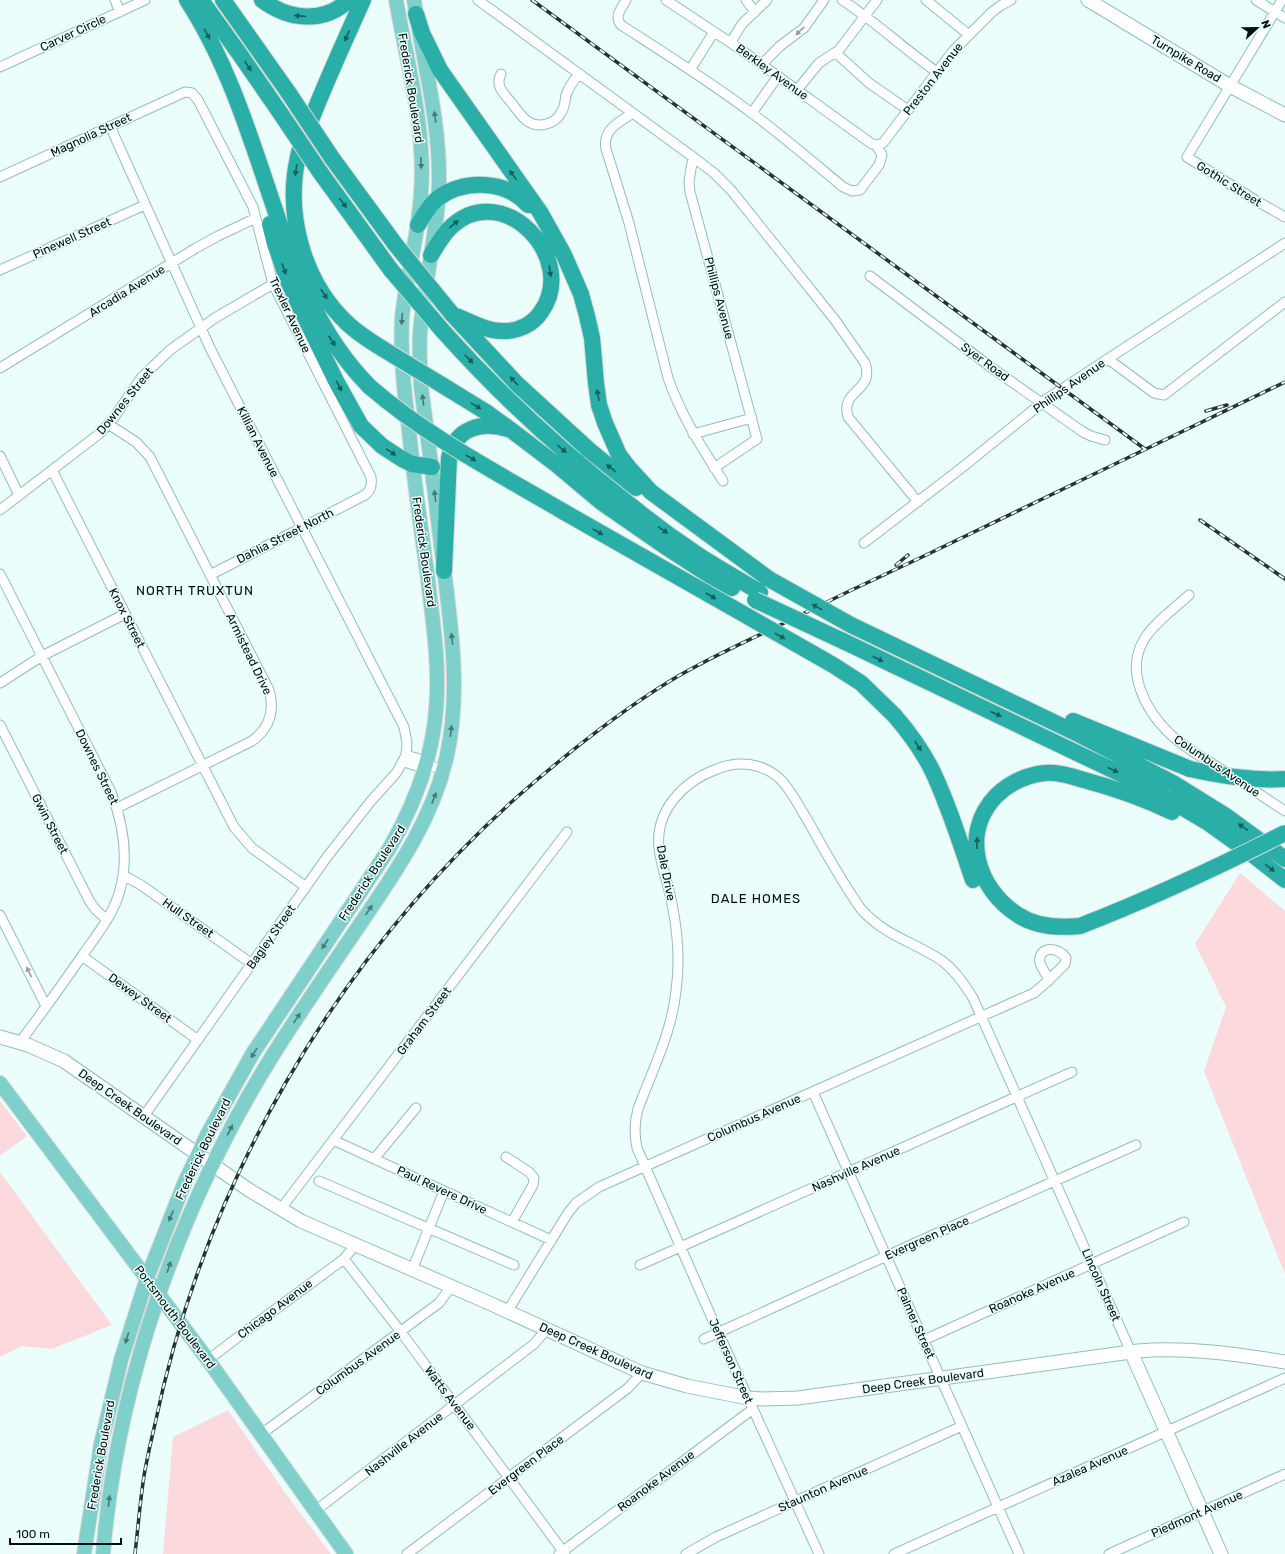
<svg xmlns="http://www.w3.org/2000/svg" width="1285" height="1554" font-family="Rubik,sans-serif">
  <style>
    .green { fill: #fbd9dd }
    .lines { fill: none; stroke-linecap: round; stroke-linejoin: round }
    .street-casing { stroke: #90bfba; stroke-width: 11 }
    .secondary-casing { stroke: #90bfba; stroke-width: 15 }
    .primary-casing { stroke: #d6d9d8; stroke-width: 16 }
    .highway-casing { stroke: #d6d9d8; stroke-width: 18 }
    .street { stroke: #fff; stroke-width: 9 }
    .secondary { stroke: #fff; stroke-width: 13 }
    .primary { stroke: #7fcfca; stroke-width: 14 }
    .highway { stroke: #29afa7; stroke-width: 16 }
    .rail-casing { stroke: #253432; stroke-width: 3.5 }
    .rail { stroke: #ebfefc; stroke-width: 2; stroke-dasharray: 6; stroke-linecap: butt }
    .highway-bridge-casing { stroke: #d6d9d8; stroke-width: 18; stroke-linecap: butt }
    .highway-bridge { stroke: #29afa7; stroke-width: 16 }
    .oneway { fill: #145f5a }
    .oneway2 { fill: #999f9e }
    .oneway3 { fill: #467975 }
    .labels { text-anchor: middle; stroke-width: 3; stroke-linejoin: round; paint-order: stroke }
    .street-label { font-size: 12px; fill: #000f0d; stroke: #ebfefc }
    .neighbourhood-label { font-size: 13px; letter-spacing: 1px; fill: #000f0d; stroke: #ebfefc }
  </style>
  <rect width="100%" height="100%" fill="#ebfefc"/>
  <path class="green" d="M1240,873L1285,911V1274L1204,1071L1226,1007L1195,944Z
    M0,1101L27,1136L0,1156Z
    M0,1172L112,1325L52,1349L22,1346L0,1357Z
    M228,1410L283,1490L331,1554H163L173,1437Z"/>
  <g class="lines">
    <defs>
      <path id="street" d="M115,0L120,12
        M478,0L693,157L714,173L731,190L835,320L865,363C875,393 840,388 848,417L918,502
        M626,0C621,9 614,16 621,25C666,54 711,82 753,114C784,137 813,162 843,187L852,191L860,190L879,165L882,155L876,145
        M666,0L740,49L872,144L876,145
        M746,0L755,12
        M842,0C876,22 904,49 937,72
        M926,0L969,35
        M1256,0L1285,18
        M1282,0L1187,157L1255,200L1285,217
        M731,42L742,24L767,0
        M836,53L869,83L908,110
        M762,64L780,46L804,28L824,0
        M0,67L145,0
        M690,70L714,32
        M501,74C495,85 503,93 510,101C515,107 520,115 526,120C537,129 554,125 561,113C565,107 565,101 566,95C569,87 574,80 579,74
        M797,90L819,63L839,50L877,0
        M633,113C619,122 602,130 606,149L629,223L668,378C681,415 702,448 723,481
        M752,113L778,76
        M110,126L210,348L404,727L407,743L406,755L397,772L371,801L327,857L144,1116
        M876,145L883,143L953,51L992,12L1000,6L1011,0
        M693,157L689,181L690,192L757,439L714,468
        M0,177L185,92L192,93L198,100L253,207L273,284L371,477C372,485 371,490 365,495L210,575
        M0,270L145,205
        M870,276L992,368L1083,432L1091,436L1105,440
        M1108,359L1154,393L1164,395L1285,302
        M0,368L196,248L218,236L256,218
        M108,424L136,442L150,457L269,690C275,711 270,728 252,741L117,808
        M693,434L752,418
        M0,456L19,495
        M52,470L234,827L252,848L306,887
        M0,510L99,434L113,419L141,378L170,350L215,318L273,284
        M864,543L964,466L1048,398L1285,243
        M0,574L111,792C123,823 129,857 120,890C114,914 96,936 82,956C62,985 41,1014 20,1042
        M1189,595C1175,608 1155,622 1145,638C1124,670 1145,710 1170,734C1186,749 1207,760 1225,772
        M0,683L42,656L125,614
        M0,725L90,902L96,910L107,920
        M406,755L423,760L426,765
        M404,762L420,767L426,765L444,769
        M1238,780L1285,811
        M123,875L141,885L252,964
        M0,915L46,1006
        M82,956L198,1040
        M813,1092L1019,1554
        M333,1140L551,1240
        M506,1157L529,1172L534,1178L533,1185L512,1222
        M374,1159L416,1108
        M319,1181L514,1265
        M280,1210L567,832
        M344,1259L401,1332L565,1554
        M640,1265L1072,1072
        M412,1270L444,1191
        M507,1312L568,1213L576,1203L599,1187L1034,993L1049,980L1065,964L1066,958C1057,945 1037,947 1040,963C1042,969 1047,975 1049,980
        M704,1339L946,1229L1136,1145
        M924,1340L1184,1222
        M208,1360L246,1331L344,1259L355,1245
        M260,1435L439,1303L451,1287
        M315,1511L534,1344L547,1329
        M407,1554L628,1388L642,1373
        M559,1554L753,1409
        M686,1554L716,1537L962,1426
        M819,1554L718,1332L637,1148C634,1134 634,1123 638,1109C652,1071 672,1032 676,991C680,962 678,933 672,904C669,885 661,867 659,848C655,810 684,781 717,769C738,760 762,763 779,778C791,789 799,807 808,821C825,851 841,881 861,909C885,936 912,941 941,960C955,970 964,983 973,998L1131,1352
        M894,1554L1285,1378
        M1109,1554L1285,1474"/>
      <path id="secondary" d="M1088,0L1230,86L1285,115
        M0,1037L28,1045L64,1061L249,1190L301,1221L489,1303L642,1373L687,1386L748,1398L763,1399L798,1398L1138,1351C1187,1347 1236,1354 1285,1362
        M1131,1352L1221,1554"/>
      <path id="primary" d="M0,1083L208,1360L346,1554
        M84,1554L101,1444L121,1360L147,1278L184,1184L207,1135L253,1053L389,849C414,806 432,759 436,710C440,667 433,623 428,580C421,527 413,474 408,421C406,405 404,389 403,374C402,352 400,330 403,309C408,270 419,232 421,193C426,129 407,63 396,0
        M103,1554C117,1382 180,1205 271,1058C301,1010 333,964 365,917C399,867 434,816 447,755C461,691 451,626 443,562C436,503 429,445 421,387C420,369 419,351 420,333C424,282 438,233 439,183C440,120 423,61 414,0"/>
      <path id="highway" d="M187,0C228,63 250,136 274,207C296,273 320,337 370,387
        M201,0L241,56L281,114
        M223,0L288,92
        M262,0C289,20 323,24 349,0
        M363,0C345,40 327,79 311,120C307,132 300,145 298,157C285,214 303,281 346,322C357,333 370,341 383,349
        M416,14L422,33L440,70L540,212L564,255L581,294L587,316L592,338L596,383L599,405L605,423L619,455L629,468L651,492L769,579
        M332,158L395,244
        M320,172L391,270
        M270,224L275,244L288,281L301,309L336,381L361,426L382,446L402,459L412,464L432,467
        M418,225C424,215 429,205 438,198C465,179 506,180 528,205
        M431,255C437,245 443,234 452,226C504,179 579,259 541,312C533,324 519,331 505,331C488,332 471,322 456,316
        M452,314L517,384L589,450L636,488
        M442,330C499,394 562,452 629,504C651,522 674,539 698,555C718,568 739,580 760,592
        M442,385L486,412L511,430L557,465L601,502L663,545L706,573L732,588
        M564,512L747,616
        M444,571L449,458C455,428 481,421 508,429
        M851,625L1074,732L1173,783L1226,816L1285,859
        M843,641L1146,786L1207,822L1253,855L1285,880
        M894,715C908,731 921,749 931,768C948,803 960,842 973,880
        M1073,721L1190,769
        M1080,926C1060,928 1036,927 1018,915C977,889 960,834 996,796C1009,783 1027,775 1045,773C1058,772 1071,776 1084,780C1114,788 1143,798 1172,812"/>
    </defs>
    <use href="#street" class="street-casing"/>
    <use href="#secondary" class="secondary-casing"/>
    <use href="#primary" class="primary-casing"/>
    <use href="#highway" class="highway-casing"/>
    <use href="#street" class="street"/>
    <use href="#secondary" class="secondary"/>
    <use href="#primary" class="primary"/>
    <use href="#highway" class="highway"/>
    <defs>
      <path id="rail" d="M532,0L1145,449
        M1206,411L1227,405
        M1200,520L1285,579
        M896,565L908,555
        M135,1554C138,1528 140,1502 144,1476C147,1458 151,1441 155,1424C205,1184 334,961 517,797C565,755 616,714 670,681C703,661 738,645 772,629C822,604 872,580 922,557C1043,499 1164,440 1285,382"/>
    </defs>
    <use href="#rail" class="rail-casing"/>
    <use href="#rail" class="rail"/>
    <defs>
      <path id="highway-bridge" d="M288,92L332,158
        M281,114L320,172
        M395,244L452,314
        M391,270L442,330
        M383,349L442,385
        M370,387C429,438 498,473 564,512
        M769,579L851,625
        M755,600L843,641
        M747,616L833,665L861,683L894,715
        M1190,769C1221,776 1252,781 1285,779
        M1080,926C1150,899 1218,867 1285,833"/>
    </defs>
    <use href="#highway-bridge" class="highway-bridge-casing"/>
    <use href="#highway-bridge" class="highway-bridge"/>
  </g>
  <defs><path id="oneway-solid" d="M-6-.8H1V-3.2L6.5 0L1 3.2V.8H-6Z"/></defs>
  <g class="oneway">
    <use href="#oneway-solid" transform="translate(300 16) rotate(-175)"/>
    <use href="#oneway-solid" transform="translate(207 34) rotate(62)"/>
    <use href="#oneway-solid" transform="translate(347 36) rotate(114)"/>
    <use href="#oneway-solid" transform="translate(248 66) rotate(56)"/>
    <use href="#oneway-solid" transform="translate(296 170) rotate(98)"/>
    <use href="#oneway-solid" transform="translate(513 175) rotate(-126)"/>
    <use href="#oneway-solid" transform="translate(343 203) rotate(54)"/>
    <use href="#oneway-solid" transform="translate(454 224) rotate(-39)"/>
    <use href="#oneway-solid" transform="translate(284 269) rotate(70)"/>
    <use href="#oneway-solid" transform="translate(550 271) rotate(82)"/>
    <use href="#oneway-solid" transform="translate(324 294) rotate(57)"/>
    <use href="#oneway-solid" transform="translate(332 341) rotate(57)"/>
    <use href="#oneway-solid" transform="translate(469 359) rotate(45)"/>
    <use href="#oneway-solid" transform="translate(514 381) rotate(-134)"/>
    <use href="#oneway-solid" transform="translate(339 386) rotate(62)"/>
    <use href="#oneway-solid" transform="translate(598 395) rotate(-100)"/>
    <use href="#oneway-solid" transform="translate(476 406) rotate(31)"/>
    <use href="#oneway-solid" transform="translate(562 449) rotate(42)"/>
    <use href="#oneway-solid" transform="translate(391 452) rotate(35)"/>
    <use href="#oneway-solid" transform="translate(471 458) rotate(30)"/>
    <use href="#oneway-solid" transform="translate(611 468) rotate(-141)"/>
    <use href="#oneway-solid" transform="translate(663 530) rotate(35)"/>
    <use href="#oneway-solid" transform="translate(598 532) rotate(30)"/>
    <use href="#oneway-solid" transform="translate(711 596) rotate(30)"/>
    <use href="#oneway-solid" transform="translate(817 607) rotate(-151)"/>
    <use href="#oneway-solid" transform="translate(780 636) rotate(29)"/>
    <use href="#oneway-solid" transform="translate(878 659) rotate(27)"/>
    <use href="#oneway-solid" transform="translate(996 714) rotate(24)"/>
    <use href="#oneway-solid" transform="translate(918 746) rotate(57)"/>
    <use href="#oneway-solid" transform="translate(1113 770) rotate(26)"/>
    <use href="#oneway-solid" transform="translate(1243 827) rotate(-145)"/>
    <use href="#oneway-solid" transform="translate(977 843) rotate(-89)"/>
    <use href="#oneway-solid" transform="translate(1270 868) rotate(38)"/>
  </g>
  <g class="oneway2">
    <use href="#oneway-solid" transform="translate(800 31) rotate(137)"/>
    <use href="#oneway-solid" transform="translate(29 972) rotate(-117)"/>
  </g>
  <g class="oneway3">
    <use href="#oneway-solid" transform="translate(435 117) rotate(-98)"/>
    <use href="#oneway-solid" transform="translate(421 163) rotate(88)"/>
    <use href="#oneway-solid" transform="translate(402 319) rotate(94)"/>
    <use href="#oneway-solid" transform="translate(423 400) rotate(-97)"/>
    <use href="#oneway-solid" transform="translate(435 496) rotate(-97)"/>
    <use href="#oneway-solid" transform="translate(452 639) rotate(-97)"/>
    <use href="#oneway-solid" transform="translate(451 731) rotate(-83)"/>
    <use href="#oneway-solid" transform="translate(434 798) rotate(-69)"/>
    <use href="#oneway-solid" transform="translate(369 910) rotate(-56)"/>
    <use href="#oneway-solid" transform="translate(325 944) rotate(124)"/>
    <use href="#oneway-solid" transform="translate(297 1018) rotate(-56)"/>
    <use href="#oneway-solid" transform="translate(254 1053) rotate(122)"/>
    <use href="#oneway-solid" transform="translate(230 1130) rotate(-63)"/>
    <use href="#oneway-solid" transform="translate(171 1216) rotate(113)"/>
    <use href="#oneway-solid" transform="translate(169 1267) rotate(-71)"/>
    <use href="#oneway-solid" transform="translate(127 1338) rotate(106)"/>
    <use href="#oneway-solid" transform="translate(109 1501) rotate(-83)"/>
  </g>
  <g class="labels">
    <g class="street-label">
      <text transform="translate(73 33) rotate(-25)" y="4">Carver Circle</text>
      <text transform="translate(1186 59) rotate(31)" y="4">Turnpike Road</text>
      <text transform="translate(772 72) rotate(36)" y="4">Berkley Avenue</text>
      <text transform="translate(933 79) rotate(-52)" y="4">Preston Avenue</text>
      <text transform="translate(411 88) rotate(81)" y="4">Frederick Boulevard</text>
      <text transform="translate(91 135) rotate(-25)" y="4">Magnolia Street</text>
      <text transform="translate(1229 184) rotate(32)" y="4">Gothic Street</text>
      <text transform="translate(72 238) rotate(-24)" y="4">Pinewell Street</text>
      <text transform="translate(127 291) rotate(-32)" y="4">Arcadia Avenue</text>
      <text transform="translate(719 298) rotate(75)" y="4">Phillips Avenue</text>
      <text transform="translate(290 315) rotate(65)" y="4">Trexler Avenue</text>
      <text transform="translate(985 362) rotate(36)" y="4">Syer Road</text>
      <text transform="translate(1069 386) rotate(-35)" y="4">Phillips Avenue</text>
      <text transform="translate(125 401) rotate(-51)" y="4">Downes Street</text>
      <text transform="translate(258 442) rotate(63)" y="4">Killian Avenue</text>
      <text transform="translate(285 536) rotate(-27)" y="4">Dahlia Street North</text>
      <text transform="translate(424 552) rotate(82)" y="4">Frederick Boulevard</text>
      <text transform="translate(127 618) rotate(63)" y="4">Knox Street</text>
      <text transform="translate(249 654) rotate(64)" y="4">Armistead Drive</text>
      <text transform="translate(1217 766) rotate(34)" y="4">Columbus Avenue</text>
      <text transform="translate(97 767) rotate(64)" y="4">Downes Street</text>
      <text transform="translate(50 824) rotate(63)" y="4">Gwin Street</text>
      <text transform="translate(372 873) rotate(-57)" y="4">Frederick Boulevard</text>
      <text transform="translate(666 873) rotate(79)" y="4">Dale Drive</text>
      <text transform="translate(188 918) rotate(35)" y="4">Hull Street</text>
      <text transform="translate(271 937) rotate(-55)" y="4">Bagley Street</text>
      <text transform="translate(140 998) rotate(36)" y="4">Dewey Street</text>
      <text transform="translate(424 1021) rotate(-53)" y="4">Graham Street</text>
      <text transform="translate(130 1107) rotate(35)" y="4">Deep Creek Boulevard</text>
      <text transform="translate(754 1118) rotate(-24)" y="4">Columbus Avenue</text>
      <text transform="translate(203 1149) rotate(-64)" y="4">Frederick Boulevard</text>
      <text transform="translate(856 1169) rotate(-24)" y="4">Nashville Avenue</text>
      <text transform="translate(442 1190) rotate(25)" y="4">Paul Revere Drive</text>
      <text transform="translate(927 1238) rotate(-24)" y="4">Evergreen Place</text>
      <text transform="translate(1101 1285) rotate(66)" y="4">Lincoln Street</text>
      <text transform="translate(1032 1291) rotate(-24)" y="4">Roanoke Avenue</text>
      <text transform="translate(275 1309) rotate(-37)" y="4">Chicago Avenue</text>
      <text transform="translate(175 1317) rotate(53)" y="4">Portsmouth Boulevard</text>
      <text transform="translate(916 1323) rotate(66)" y="4">Palmer Street</text>
      <text transform="translate(596 1351) rotate(24)" y="4">Deep Creek Boulevard</text>
      <text transform="translate(731 1361) rotate(66)" y="4">Jefferson Street</text>
      <text transform="translate(358 1363) rotate(-36)" y="4">Columbus Avenue</text>
      <text transform="translate(923 1381) rotate(-8)" y="4">Deep Creek Boulevard</text>
      <text transform="translate(450 1398) rotate(53)" y="4">Watts Avenue</text>
      <text transform="translate(404 1444) rotate(-38)" y="4">Nashville Avenue</text>
      <text transform="translate(101 1455) rotate(-80)" y="4">Frederick Boulevard</text>
      <text transform="translate(526 1465) rotate(-37)" y="4">Evergreen Place</text>
      <text transform="translate(1090 1466) rotate(-24)" y="4">Azalea Avenue</text>
      <text transform="translate(656 1481) rotate(-37)" y="4">Roanoke Avenue</text>
      <text transform="translate(823 1489) rotate(-24)" y="4">Staunton Avenue</text>
      <text transform="translate(1197 1514) rotate(-24)" y="4">Piedmont Avenue</text>
    </g>
    <g class="neighbourhood-label">
      <text x="195" y="595">NORTH TRUXTUN</text>
      <text x="756" y="903">DALE HOMES</text>
    </g>
  </g>
  <g transform="translate(1257 28) rotate(68)" stroke="#ebfefc" stroke-width="3" paint-order="stroke">
  <path d="M0-3L7 15L0 10L-7 15Z" fill="#000f0d"/>
  <text y="-6" font-size="11" font-weight="bold" text-anchor="middle" fill="#000f0d">N</text>
  </g>
  <path d="M10 1538v6h111v-6" fill="none" stroke="#000f0d" stroke-width="2"/>
  <text x="16" y="1538" font-size="12" fill="#000f0d" stroke="#ebfefc" stroke-width="3" paint-order="stroke">100 m</text>
</svg>
